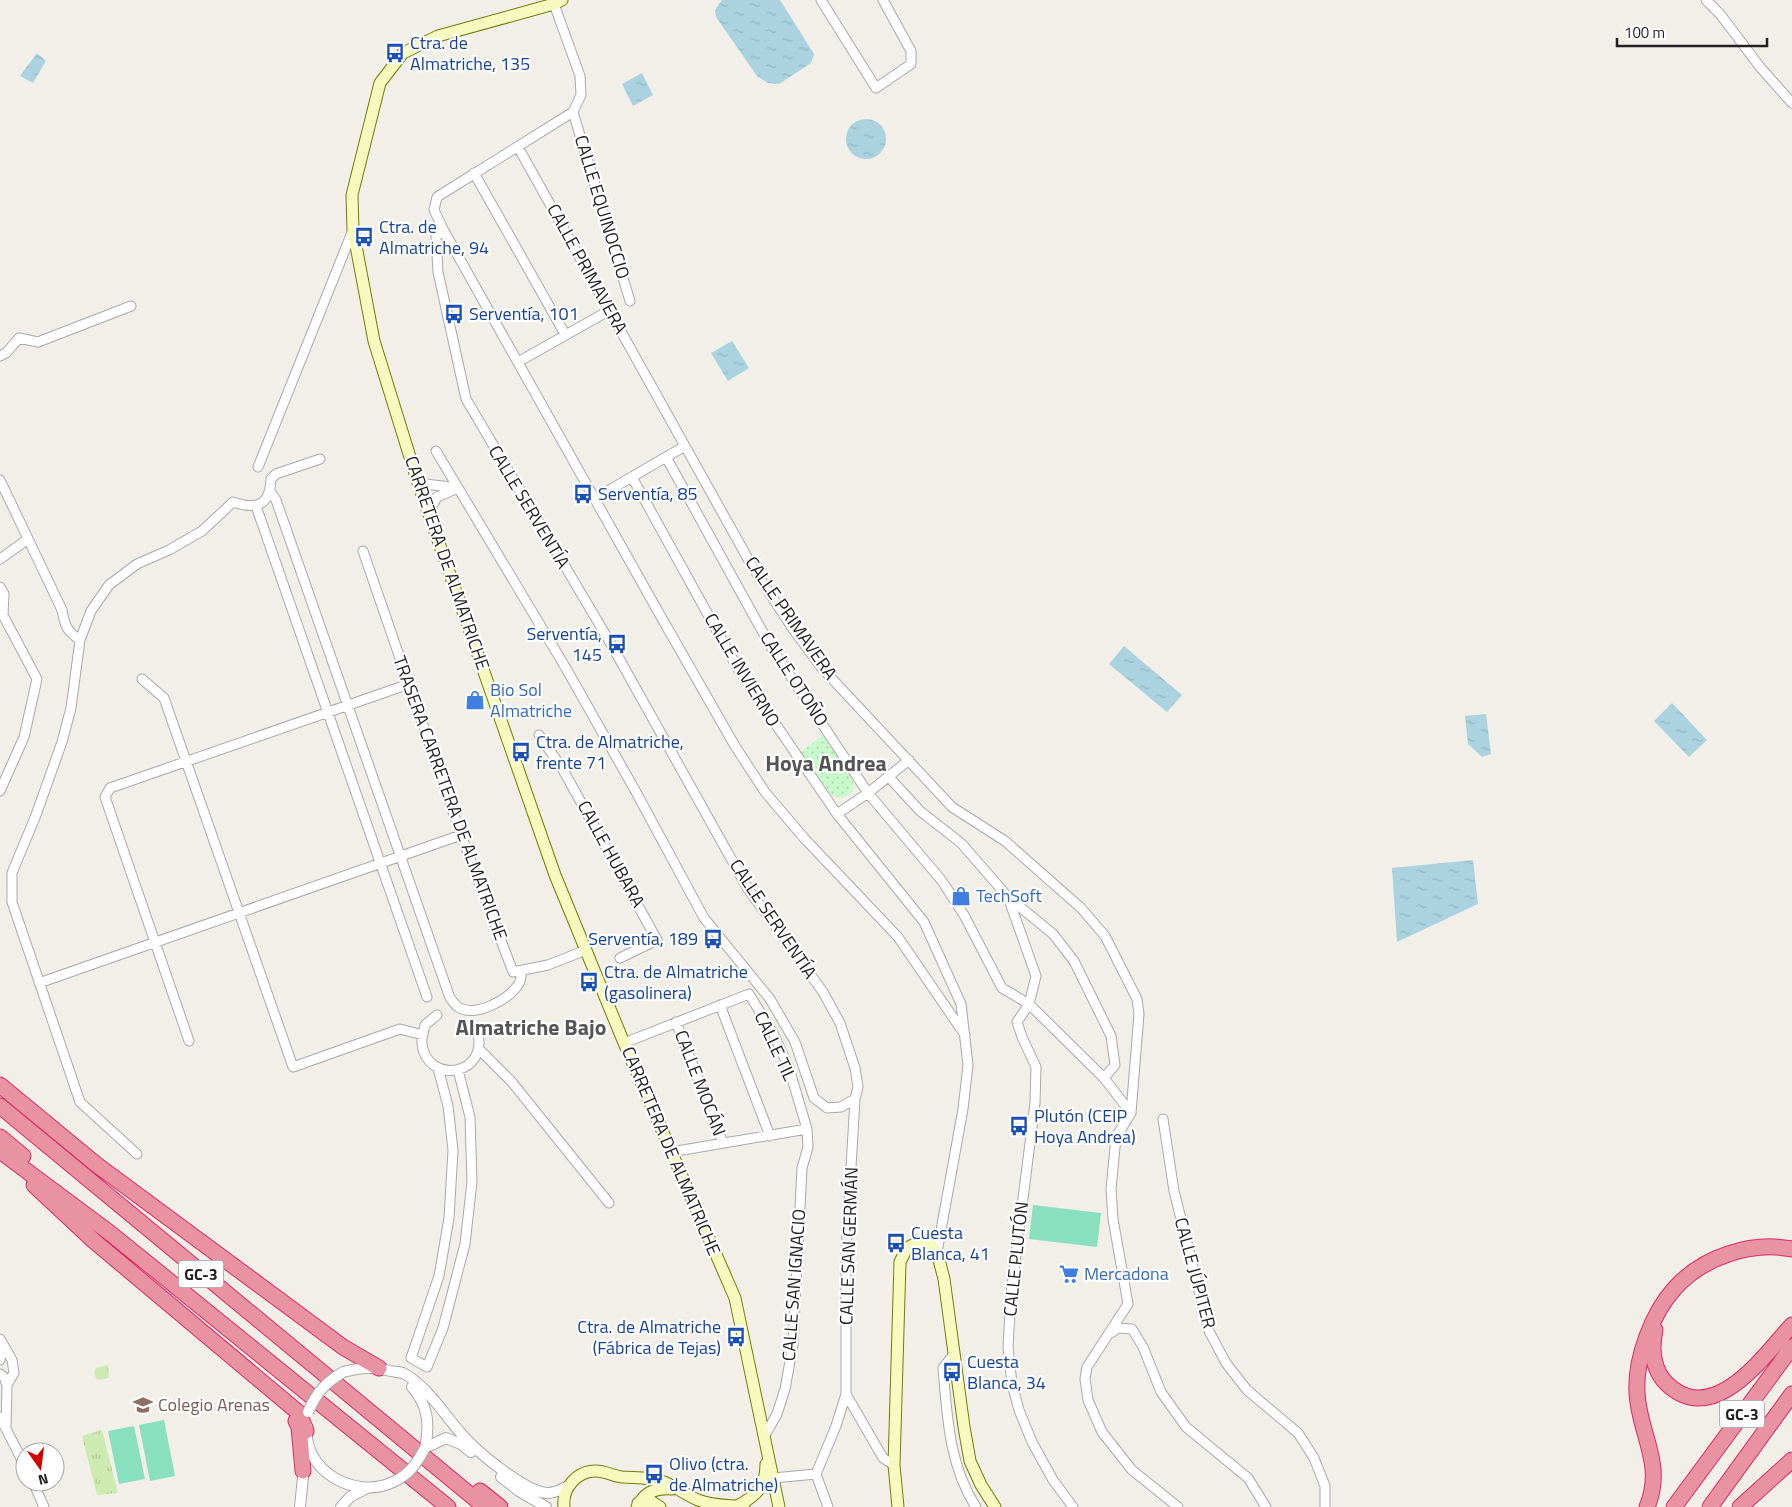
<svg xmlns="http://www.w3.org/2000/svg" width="1792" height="1507" font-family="'Titillium Web',sans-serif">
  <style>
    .grass { fill: url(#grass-tufts) }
    .park { fill: url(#park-dots) }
    .pitch { fill: #88e0be }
    .water { fill: url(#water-ripples) }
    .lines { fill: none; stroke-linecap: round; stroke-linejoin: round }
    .minor-casing { stroke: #a9a9a9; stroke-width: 11 }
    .tertiary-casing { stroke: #a9a9a9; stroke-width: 12 }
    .secondary-casing { stroke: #707d05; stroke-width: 13 }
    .motorway-casing { stroke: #dc2a67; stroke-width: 17 }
    .minor { stroke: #fff; stroke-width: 9 }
    .tertiary { stroke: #fff; stroke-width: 10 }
    .secondary { stroke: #f7fabf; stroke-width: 11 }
    .motorway { stroke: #e892a2; stroke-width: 15 }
    .tertiary-bridge-casing { stroke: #a9a9a9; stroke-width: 12; stroke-linecap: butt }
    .tertiary-bridge { stroke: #fff; stroke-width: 10 }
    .labels { text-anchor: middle; stroke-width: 4.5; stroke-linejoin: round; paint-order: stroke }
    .shield { fill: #fff; stroke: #646464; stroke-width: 1 }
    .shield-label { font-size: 16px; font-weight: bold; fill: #222 }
    .transit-label { font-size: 18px; fill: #164399; stroke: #fff; text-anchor: start }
    .street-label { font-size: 18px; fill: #222; stroke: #fff }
    .shop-label { font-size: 18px; fill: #366cbe; stroke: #fff; text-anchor: start }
    .education-label { font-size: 18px; fill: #785e54; stroke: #fff; text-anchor: start }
    .district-label { font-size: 22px; font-weight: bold; fill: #555; stroke: #fff }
  </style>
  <defs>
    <pattern id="grass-tufts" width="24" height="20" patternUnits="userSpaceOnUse" patternTransform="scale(1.25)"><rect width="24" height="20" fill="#cdebb0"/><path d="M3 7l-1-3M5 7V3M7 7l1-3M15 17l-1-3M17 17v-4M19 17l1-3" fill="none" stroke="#b0c997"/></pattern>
    <pattern id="park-dots" width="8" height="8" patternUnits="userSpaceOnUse" patternTransform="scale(1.25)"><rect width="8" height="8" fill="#c8facc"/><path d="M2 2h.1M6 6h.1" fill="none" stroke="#acd6af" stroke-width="1.8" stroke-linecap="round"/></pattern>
    <pattern id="water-ripples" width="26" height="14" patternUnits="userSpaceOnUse" patternTransform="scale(1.25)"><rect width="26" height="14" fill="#aad3df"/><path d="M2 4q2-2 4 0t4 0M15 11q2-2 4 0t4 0" fill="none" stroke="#92b5bf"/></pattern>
  </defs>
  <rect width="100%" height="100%" fill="#f2efe9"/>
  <path class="grass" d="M108,1365L109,1378L98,1380C94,1376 93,1373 96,1368Z
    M102,1430L118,1493L97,1495L82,1436Z"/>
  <path class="park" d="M823,735L853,780V791L843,798L832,796L801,752Z"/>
  <path class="pitch" d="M1033,1205L1101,1213L1097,1247L1029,1239Z
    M164,1420L175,1476L150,1481L139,1425Z
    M134,1426L145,1479L119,1484L108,1431Z"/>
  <path class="water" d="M722,0H780L814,54L811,63L779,84L768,83L757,76L716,17L715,10Z
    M37,53L46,61L33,83L20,76Z
    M642,73L653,95L633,106L622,84Z
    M846 139a20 20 0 1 1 40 0a20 20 0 1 1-40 0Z
    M732,341L749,368L728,381L711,353Z
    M1124,646L1182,695L1167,712L1109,664Z
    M1672,703L1707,740L1689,757L1654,721Z
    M1486,714L1491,754L1482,757L1468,744L1465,716Z
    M1473,860L1478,904L1397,942L1392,868Z"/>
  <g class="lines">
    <defs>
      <path id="minor" d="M821,0L876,88L911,64V51L883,0
        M1706,0L1720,14L1760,67L1792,103
        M573,112L630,301
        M518,147L752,566L793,629L821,667L952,807L1005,841L1081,908L1105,936L1137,999L1139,1014L1131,1113L1116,1137L1111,1189L1113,1219L1128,1304L1087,1367L1085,1379L1088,1400L1102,1432L1132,1470L1178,1507
        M474,173L565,334
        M444,231L434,210L437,197L573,112L581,95L580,76L554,4
        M0,356L6,353L19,338L38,342L131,306
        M518,362L610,310
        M436,451L567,670L636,792L704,918L770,999L795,1042L814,1098L827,1108L841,1107L855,1099
        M666,457L771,647L868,793L942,881L964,915L1002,988L1029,1004L1104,1078L1131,1113
        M258,467L353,230
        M632,477L738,669L837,814L924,922L961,1004L968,1065L963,1109L937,1252
        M0,480L62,610C65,627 67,631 80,640
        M418,483L458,488
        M270,491L276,500L450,998C452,1000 455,1005 458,1007C475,1018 508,1000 518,985C521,982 521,975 522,970
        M594,499L685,446
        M256,506L427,997
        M428,514L437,497L458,488
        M363,551L461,835L513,972L548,965L586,950
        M0,559L28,539
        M0,587L4,594L3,615L37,679L24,737L0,791
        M142,679L164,698L293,1067L400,1029L423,1035
        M539,735L562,768L657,940L620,958
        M888,776L920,811L961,843L1008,897L1053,934L1074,961L1111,1036L1115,1065L1104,1078
        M837,814L868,793L909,760
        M1008,897L1036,976L1029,1004L1017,1022L1022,1037L1036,1067L1035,1103L1011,1294L1008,1347L1012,1384L1019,1410L1032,1442L1053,1480L1073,1507
        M39,983L461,835
        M720,1005L770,1136
        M437,1015L425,1025C424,1031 421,1038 422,1044C426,1084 491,1078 477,1029
        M676,1022L723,1143
        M189,1041L105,797L110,788L409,684
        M624,1043L749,994L774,1035L789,1068L807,1129L808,1147L802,1168L793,1345L785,1389L777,1414L764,1437
        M479,1049L511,1081L609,1203
        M438,1068L448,1106L453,1150L449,1218L439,1276L411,1358L427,1367L443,1328L465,1244L472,1182L470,1117L458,1070
        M1163,1119L1174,1191L1209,1331L1226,1363L1247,1390L1298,1433L1314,1458L1325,1486V1507
        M671,1152L807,1129
        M137,1154L80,1102L12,902V873L36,815L62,742L71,708L80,640L91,611L109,585L137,564L169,550L202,531L233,502C256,510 270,506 271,479L276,474L320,459
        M1111,1333L1118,1328L1132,1329L1143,1347L1161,1392L1186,1427L1248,1478L1266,1507
        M0,1339L12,1360L14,1373L7,1385
        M954,1354L943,1368C947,1415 949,1466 976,1507
        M0,1360L2,1343
        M0,1374L4,1377L7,1385L6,1429
        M0,1417L25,1466
        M894,1465L883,1458L846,1394V1252L855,1099L858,1087L855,1068L840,1023L823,992L748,889L611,644L466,399L438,272L436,237L444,231L660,615L735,746L765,792L804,838L898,937L965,1035
        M816,1474L836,1426L846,1394
        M816,1474L828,1507
        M773,1478L816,1474
        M33,1482L44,1507"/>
      <path id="tertiary" d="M343,1372C363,1367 372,1367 391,1371C395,1372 399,1372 403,1373C427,1385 447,1419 466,1439C480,1454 526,1492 547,1493C555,1493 561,1490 568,1486
        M412,1387C428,1405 430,1424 425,1448
        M307,1426C302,1471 355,1500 393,1482
        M425,1448L446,1438L461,1444L471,1452
        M501,1477L519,1491L546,1507
        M300,1507L304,1467
        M341,1507L350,1497L365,1489"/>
      <path id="secondary" d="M562,0L554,4L438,36L403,53L380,83L352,195L353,230L374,341L418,483L555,875L624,1043L735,1298L779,1507
        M638,1503L652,1502L660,1507
        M737,1506C756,1496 766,1487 766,1464
        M564,1507C562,1489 576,1471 596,1471C605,1471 613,1476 622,1477C637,1478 650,1477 664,1482C676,1487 686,1495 698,1500C713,1506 729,1505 744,1507
        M637,1507C644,1493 656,1487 672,1489
        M898,1507L894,1465L900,1262L907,1248L918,1242L929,1244L937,1252L944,1279L964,1427L970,1461L981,1485L995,1507"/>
      <path id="motorway" d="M0,1085L97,1165L343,1347L379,1368
        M0,1106L485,1507
        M0,1137L23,1156
        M0,1151L110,1233L448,1507
        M34,1185L94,1241L299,1413L306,1431
        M1655,1330C1651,1349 1652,1368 1666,1383C1713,1429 1763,1357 1792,1325
        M296,1421L299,1427L303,1471
        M480,1491L500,1507
        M1647,1507C1665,1464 1639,1434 1637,1393C1635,1359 1652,1313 1675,1288C1703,1257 1751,1241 1792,1249
        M1674,1507L1792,1347
        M1710,1507L1792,1394
        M1740,1507L1792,1460"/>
    </defs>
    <use href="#minor" class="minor-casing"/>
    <use href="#tertiary" class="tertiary-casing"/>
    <use href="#secondary" class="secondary-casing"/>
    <use href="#motorway" class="motorway-casing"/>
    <use href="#minor" class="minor"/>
    <use href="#tertiary" class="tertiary"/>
    <use href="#secondary" class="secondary"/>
    <use href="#motorway" class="motorway"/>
    <defs>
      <path id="tertiary-bridge" d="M308,1412C317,1392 324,1384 343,1372
        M393,1482C409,1475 417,1463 425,1448"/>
    </defs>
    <use href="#tertiary-bridge" class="tertiary-bridge-casing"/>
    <use href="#tertiary-bridge" class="tertiary-bridge"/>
  </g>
  <defs>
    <symbol id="bus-bare" viewBox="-9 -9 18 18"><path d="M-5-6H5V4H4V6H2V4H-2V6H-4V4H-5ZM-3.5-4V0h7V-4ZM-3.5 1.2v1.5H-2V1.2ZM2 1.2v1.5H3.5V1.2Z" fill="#1a4fb4" stroke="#fff" stroke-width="2.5" paint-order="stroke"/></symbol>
    <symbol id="shop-bare" viewBox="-9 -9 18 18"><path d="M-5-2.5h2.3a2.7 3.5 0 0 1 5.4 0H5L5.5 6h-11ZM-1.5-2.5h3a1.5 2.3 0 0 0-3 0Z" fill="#3f7fe0" stroke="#fff" stroke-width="2.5" paint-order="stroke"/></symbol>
    <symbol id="supermarket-bare" viewBox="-9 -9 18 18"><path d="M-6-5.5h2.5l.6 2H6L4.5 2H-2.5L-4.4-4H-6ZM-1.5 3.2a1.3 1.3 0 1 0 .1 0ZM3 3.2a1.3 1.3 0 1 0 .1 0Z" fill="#3f7fe0" stroke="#fff" stroke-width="2.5" paint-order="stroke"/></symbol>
    <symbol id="school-bare" viewBox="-9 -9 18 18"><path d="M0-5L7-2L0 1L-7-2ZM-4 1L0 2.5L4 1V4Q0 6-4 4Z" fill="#8d6e63" stroke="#fff" stroke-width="2.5" paint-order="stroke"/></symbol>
  </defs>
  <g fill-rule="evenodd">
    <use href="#bus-bare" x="381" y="39" width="28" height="28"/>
    <use href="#bus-bare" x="350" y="223" width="28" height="28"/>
    <use href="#bus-bare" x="440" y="300" width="28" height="28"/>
    <use href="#bus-bare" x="569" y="480" width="28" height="28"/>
    <use href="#bus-bare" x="603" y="630" width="28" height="28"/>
    <use href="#shop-bare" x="461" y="686" width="28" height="28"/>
    <use href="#bus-bare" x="507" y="738" width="28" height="28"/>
    <use href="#shop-bare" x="947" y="882" width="28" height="28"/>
    <use href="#bus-bare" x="699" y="925" width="28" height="28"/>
    <use href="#bus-bare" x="575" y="968" width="28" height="28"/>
    <use href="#bus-bare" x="1005" y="1112" width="28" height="28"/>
    <use href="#bus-bare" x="882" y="1229" width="28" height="28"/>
    <use href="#supermarket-bare" x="1055" y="1260" width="28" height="28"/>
    <use href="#bus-bare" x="722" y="1323" width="28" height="28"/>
    <use href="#bus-bare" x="938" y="1358" width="28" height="28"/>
    <use href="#school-bare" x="129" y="1391" width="28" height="28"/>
    <use href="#bus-bare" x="640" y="1460" width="28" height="28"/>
  </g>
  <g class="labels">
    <g class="shield">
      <rect x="178.5" y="1260.5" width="45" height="27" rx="4"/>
      <rect x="1719.5" y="1400.5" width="45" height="27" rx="4"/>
    </g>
    <g class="shield-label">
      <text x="201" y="1280">GC-3</text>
      <text x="1742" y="1420">GC-3</text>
    </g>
    <g class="transit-label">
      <text x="410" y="49">Ctra. de<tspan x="410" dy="21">Almatriche, 135</tspan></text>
      <text x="379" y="233">Ctra. de<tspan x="379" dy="21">Almatriche, 94</tspan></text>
      <text x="469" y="320">Serventía, 101</text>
      <text x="598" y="500">Serventía, 85</text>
      <text x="602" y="640" text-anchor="end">Serventía,<tspan x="602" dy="21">145</tspan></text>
      <text x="536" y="748">Ctra. de Almatriche,<tspan x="536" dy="21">frente 71</tspan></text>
      <text x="698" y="945" text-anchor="end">Serventía, 189</text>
      <text x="604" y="978">Ctra. de Almatriche<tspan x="604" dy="21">(gasolinera)</tspan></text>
      <text x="1034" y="1122">Plutón (CEIP<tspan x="1034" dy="21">Hoya Andrea)</tspan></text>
      <text x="911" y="1239">Cuesta<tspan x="911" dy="21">Blanca, 41</tspan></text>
      <text x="721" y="1333" text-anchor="end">Ctra. de Almatriche<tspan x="721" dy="21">(Fábrica de Tejas)</tspan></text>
      <text x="967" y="1368">Cuesta<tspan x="967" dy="21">Blanca, 34</tspan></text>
      <text x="669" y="1470">Olivo (ctra.<tspan x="669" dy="21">de Almatriche)</tspan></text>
    </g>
    <g class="street-label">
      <text transform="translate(602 207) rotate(73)" y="6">CALLE EQUINOCCIO</text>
      <text transform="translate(587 269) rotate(61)" y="6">CALLE PRIMAVERA</text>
      <text transform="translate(529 507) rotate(59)" y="6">CALLE SERVENTÍA</text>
      <text transform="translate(447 563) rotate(71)" y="6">CARRETERA DE ALMATRICHE</text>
      <text transform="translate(791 618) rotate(55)" y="6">CALLE PRIMAVERA</text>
      <text transform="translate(742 670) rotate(59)" y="6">CALLE INVIERNO</text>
      <text transform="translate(794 679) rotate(57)" y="6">CALLE OTOÑO</text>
      <text transform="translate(450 798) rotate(70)" y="6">TRASERA CARRETERA DE ALMATRICHE</text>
      <text transform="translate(611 854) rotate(61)" y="6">CALLE HUBARA</text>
      <text transform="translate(773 919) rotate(56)" y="6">CALLE SERVENTÍA</text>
      <text transform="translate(775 1046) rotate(65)" y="6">CALLE TIL</text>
      <text transform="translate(700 1083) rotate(69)" y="6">CALLE MOCÁN</text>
      <text transform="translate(671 1151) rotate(67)" y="6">CARRETERA DE ALMATRICHE</text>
      <text transform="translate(849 1246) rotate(-88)" y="6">CALLE SAN GERMÁN</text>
      <text transform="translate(1016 1259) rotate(-84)" y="6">CALLE PLUTÓN</text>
      <text transform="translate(1195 1273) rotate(75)" y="6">CALLE JÚPITER</text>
      <text transform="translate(794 1285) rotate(-86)" y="6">CALLE SAN IGNACIO</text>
    </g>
    <g class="shop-label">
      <text x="490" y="696">Bio Sol<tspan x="490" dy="21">Almatriche</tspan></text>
      <text x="976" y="902">TechSoft</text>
      <text x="1084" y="1280">Mercadona</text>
    </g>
    <g class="education-label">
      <text x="158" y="1411">Colegio Arenas</text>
    </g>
    <g class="district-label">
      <text x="826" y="771">Hoya Andrea</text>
      <text x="531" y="1035">Almatriche Bajo</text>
    </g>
  </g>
  <g transform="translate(40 1467) rotate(166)"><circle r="24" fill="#ffffff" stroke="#a7a7a7"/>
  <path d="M0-4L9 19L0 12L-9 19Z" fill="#d40000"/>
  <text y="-8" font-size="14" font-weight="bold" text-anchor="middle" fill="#222222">N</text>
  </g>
  <path d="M1617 38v8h150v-8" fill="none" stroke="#222222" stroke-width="2.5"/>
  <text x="1624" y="38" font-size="15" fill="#222222" stroke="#ffffff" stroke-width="4" paint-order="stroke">100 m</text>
</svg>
